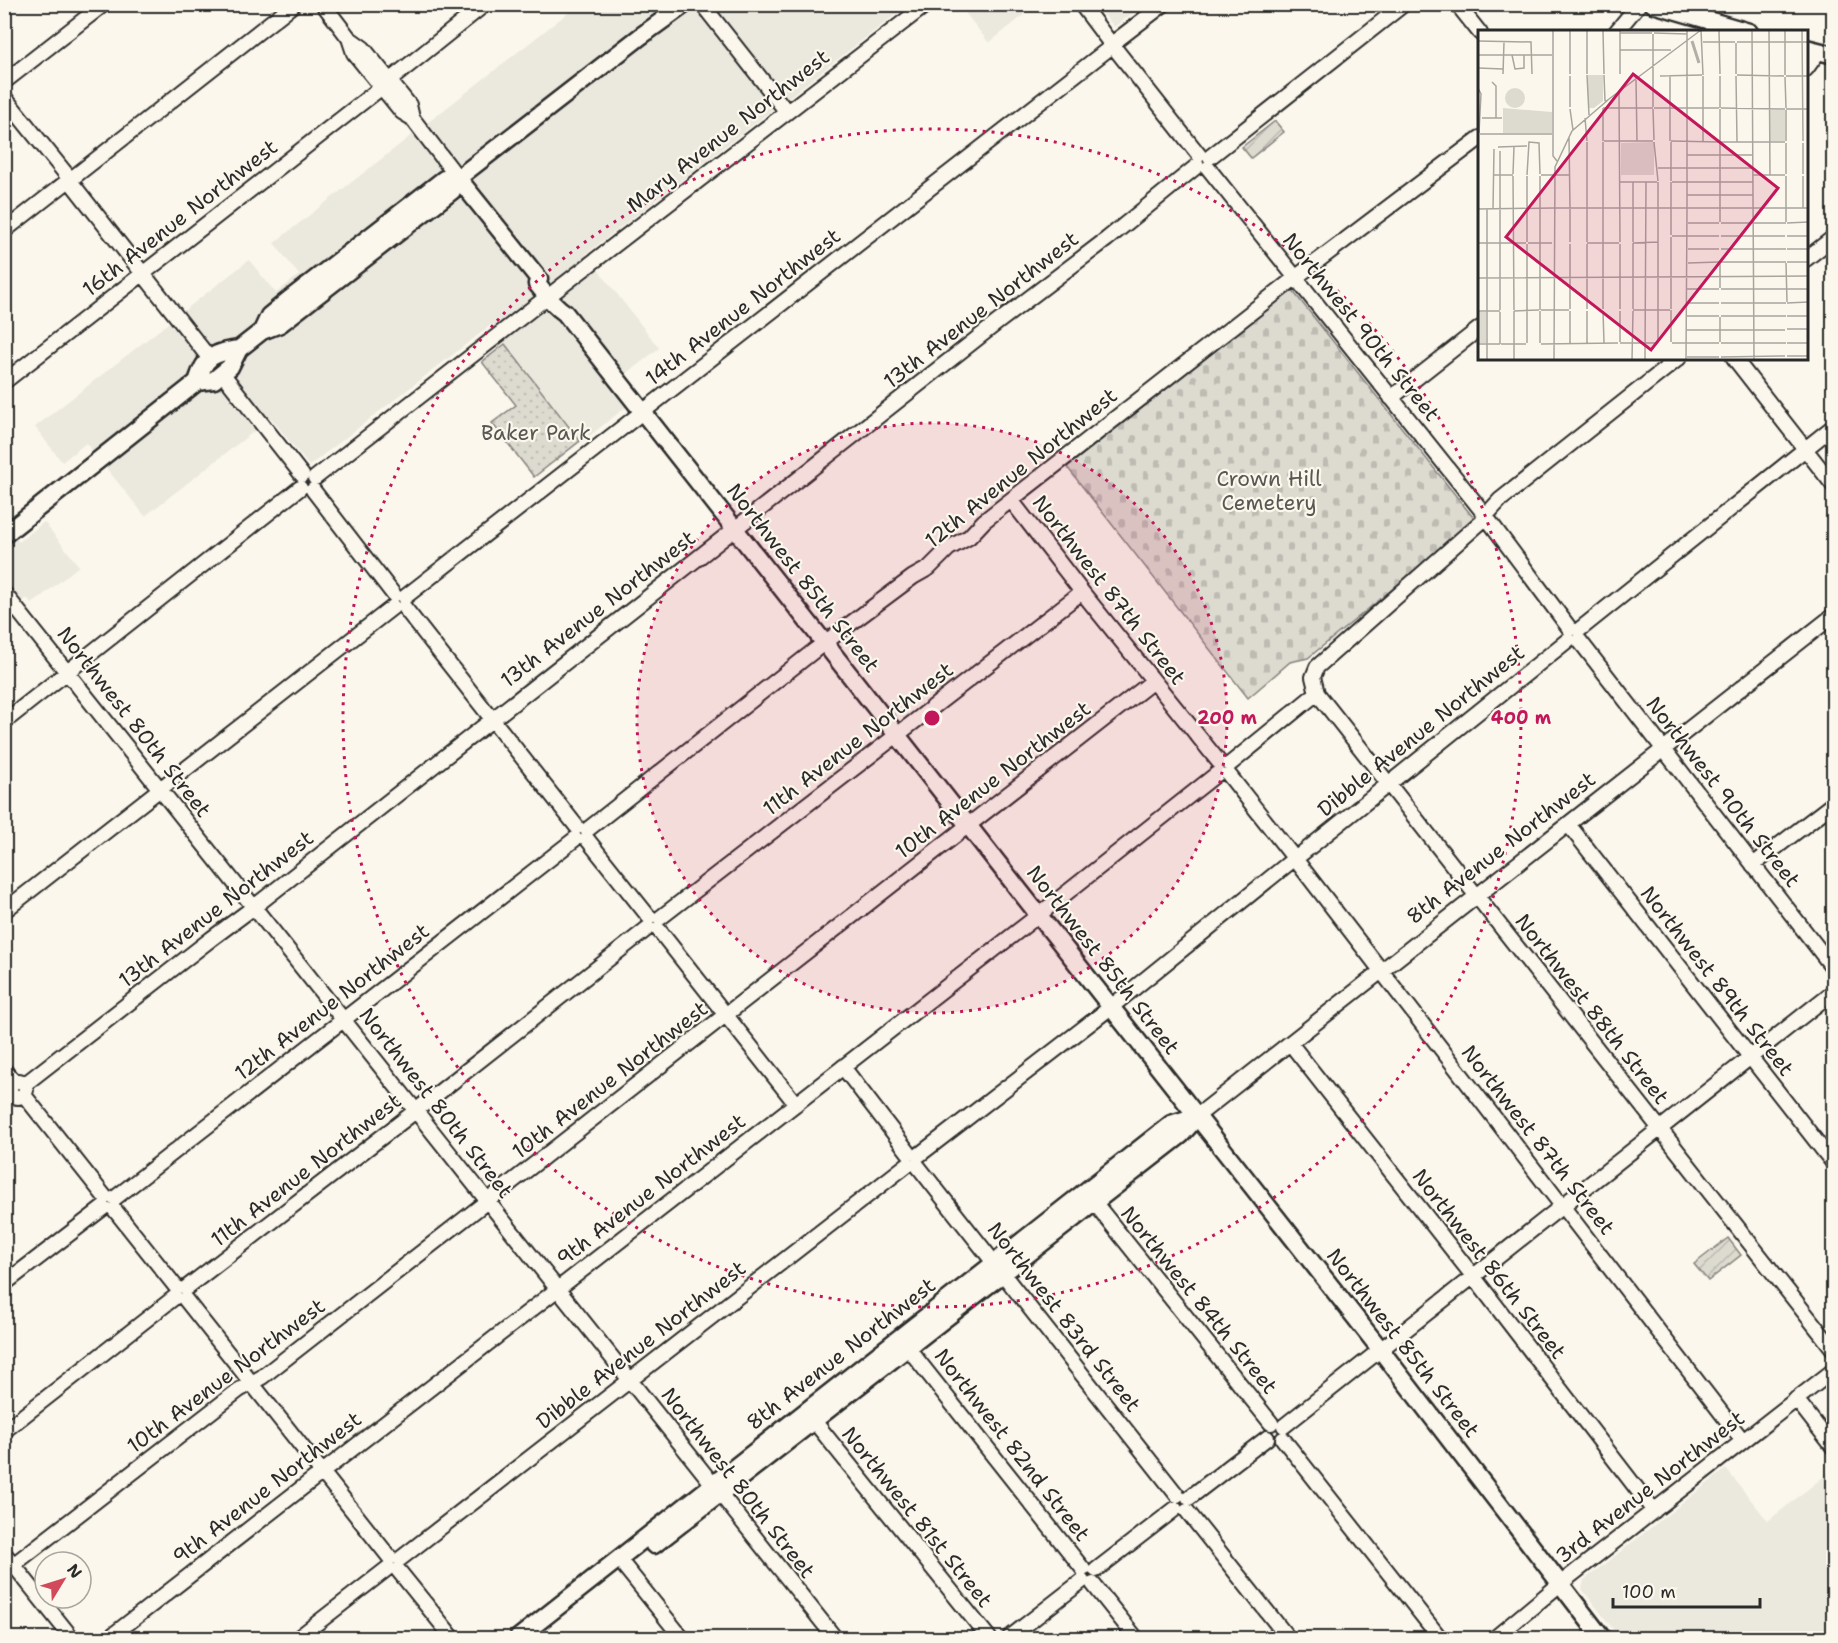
<svg xmlns="http://www.w3.org/2000/svg" width="1838" height="1643" font-family="'Shantell Sans',sans-serif">
  <style>
    .built { fill: #ebe8de }
    .grass { fill: url(#grass-dots); stroke: #84827e; stroke-width: 1.5 }
    .cemetery { fill: url(#cemetery-stones); stroke: #84827e; stroke-width: 1.5 }
    .garden { fill: url(#garden-furrows); stroke: #84827e; stroke-width: 1.5 }
    .lines { fill: none; stroke-linecap: round; stroke-linejoin: round }
    .minor-casing { stroke: #2b2b2b; stroke-width: 18 }
    .major-casing { stroke: #2b2b2b; stroke-width: 21 }
    .minor { stroke: #fbf7ec; stroke-width: 14 }
    .major { stroke: #fbf7ec; stroke-width: 16 }
    .ring { fill: none; stroke: #c2185b; stroke-width: 3; stroke-dasharray: 3 6 }
    .labels { text-anchor: middle; stroke-width: 4.5; stroke-linejoin: round; paint-order: stroke }
    .street-label { font-size: 21px; fill: #2b2b2b; stroke: #fbf7ec }
    .park-label { font-size: 21px; fill: #585754; stroke: #fbf7ec }
    .inset-river { fill: none; stroke: #b1afa7; stroke-width: 3 }
    .inset-road { fill: none; stroke: #a8a59f; stroke-width: 1.5 }
    .view { fill: #c2185b; fill-opacity: 0.15; stroke: #c2185b; stroke-width: 3 }
    .inset-edge { fill: none; stroke: #2b2b2b; stroke-width: 3 }
    .centre { fill: #c2185b; stroke: #fbf7ec; stroke-width: 3 }
    .ring-label { font-size: 18px; text-anchor: middle; font-weight: bold; fill: #c2185b; stroke: #fbf7ec; stroke-width: 4.5; stroke-linejoin: round; paint-order: stroke }
  </style>
  <defs>
    <pattern id="grass-dots" width="8" height="8" patternUnits="userSpaceOnUse" patternTransform="scale(1.5)"><rect width="8" height="8" fill="#dddad0"/><path d="M2 2h.1M6 6h.1" fill="none" stroke="#bebbb3" stroke-width="1.8" stroke-linecap="round"/></pattern>
    <pattern id="cemetery-stones" width="16" height="16" patternUnits="userSpaceOnUse" patternTransform="scale(1.5)"><rect width="16" height="16" fill="#dddad0"/><path d="M2 7V4a2 2 0 0 1 4 0v3zM10 15v-3a2 2 0 0 1 4 0v3z" fill="#bebbb3"/></pattern>
    <pattern id="garden-furrows" width="10" height="10" patternUnits="userSpaceOnUse" patternTransform="scale(1.5)"><rect width="10" height="10" fill="#dddad0"/><path d="M-1 1l2-2M0 10L10 0M9 11l2-2" fill="none" stroke="#bebbb3"/></pattern>
  </defs>
  <rect width="100%" height="100%" fill="#fbf7ec"/>
  <filter id="ink" filterUnits="userSpaceOnUse"><feTurbulence type="fractalNoise" baseFrequency=".0167" numOctaves="2"/><feDisplacementMap in="SourceGraphic" scale="12" xChannelSelector="R" yChannelSelector="G"/><feConvolveMatrix kernelMatrix="1 2 1 2 8 2 1 2 1" color-interpolation-filters="sRGB"/></filter>
  <g filter="url(#ink)">
    <path class="built" d="M578,5H908L586,254L659,348L610,387L626,407L582,442L491,325L309,466L271,418L145,516L86,443L62,462L35,427L249,260L276,293L299,275L274,243Z
      M959,5H1018L1024,15L989,43Z
      M1096,5H1144L1114,27Z
      M44,522L79,566L32,604L27,598L5,616L4,524L19,542Z
      M1726,1469L1768,1521L1832,1470L1833,1472V1638H1620L1582,1589L1584,1580Z"/>
    <path class="grass" d="M505,344L580,441L534,477L492,423L516,405L482,362Z"/>
    <path class="cemetery" d="M1292,290L1476,521L1308,658L1290,662L1248,698L1067,467Z"/>
    <path class="garden" d="M1275,121L1284,132L1251,158L1242,147Z
      M1728,1238L1741,1255L1708,1281L1694,1264Z"/>
    <g class="lines">
      <defs>
        <path id="minor" d="M323,4L349,38L354,53L402,112L412,118L458,178
          M702,4L787,112
          M1081,4L1108,40
          M1457,4L1480,33
          M1616,32L1639,4
          M349,38L363,48L409,105L412,118
          M1117,40L1164,4
          M1117,51L1199,155
          M1806,69L1819,51
          M389,81L485,4
          M4,82L104,4
          M4,97L66,174
          M1210,157L1404,4
          M1208,168L1482,511
          M75,176L294,4
          M74,186L210,359
          M4,231L64,184
          M1806,259L1834,237
          M554,292L927,4
          M1734,358L1834,486
          M222,373L302,475
          M4,382L382,87
          M1391,398L1480,328
          M315,478L547,297
          M313,490L394,595
          M1011,500L1082,592L1219,762
          M1490,511L1500,500L1679,358
          M1490,522L1570,629
          M4,593L835,1638
          M405,597L1107,50
          M404,607L577,827
          M1579,630L1834,426
          M1579,640L1834,969
          M1317,693L1834,1350
          M4,722L300,488
          M1230,764L1317,693L1313,677L1317,667L1482,521
          M1229,775L1291,854
          M1568,824L1834,1164
          M587,830L815,650L913,577L929,568L949,548L969,537L984,521L1295,278L1480,138
          M587,839L649,917
          M1300,855L1568,640
          M1299,864L1743,1441
          M1753,865L1834,803
          M4,911L393,607
          M660,918L1082,592
          M658,929L796,1104
          M1290,1043L1473,1276L1654,1511
          M843,1067L909,1153
          M4,1070L14,1082
          M10 1089a8 8 0 1 1 16 0a8 8 0 1 1-16 0Z
          M25,1084L211,939L254,907L998,322L1107,239L1197,166
          M24,1095L105,1197
          M1197,1116L1834,615
          M919,1155L1111,1007L1289,863
          M917,1165L1177,1495
          M115,1198L575,839
          M1094,1202L1271,1423
          M114,1209L176,1287
          M4,1284L103,1208
          M186,1288L409,1116L648,928
          M185,1299L390,1558
          M908,1348L1083,1569
          M1796,1399L1834,1448
          M814,1421L989,1638
          M1284,1426L1834,991
          M4,1431L175,1297
          M1283,1439L1440,1638
          M1189,1498L1267,1438
          M1187,1511L1288,1638
          M4,1553L72,1638
          M400,1559L908,1164
          M625,1567L682,1638
          M398,1570L453,1638
          M1096,1570L1175,1509
          M4,1572L239,1390L262,1377L1153,681
          M1093,1584L1136,1638
          M109,1638L1031,921L1218,773
          M298,1638L388,1568
          M1009,1638L1082,1581
          M1495,1638L1560,1584L1834,1370"/>
        <path id="major" d="M1653,4L1749,32
          M1806,48L1834,55
          M458,178L539,279L537,284C546,295 553,305 565,313L1373,1340L1602,1638
          M262,331L269,316L291,298L444,179L458,178
          M197,382C205,356 213,353 239,349
          M4,535L197,382L214,380L230,367L239,349L262,331L280,324L452,191L458,178L641,36L685,4
          M654,1545L1181,1135L1197,1117
          M518,1638L1171,1124L1197,1116"/>
      </defs>
      <use href="#minor" class="minor-casing"/>
      <use href="#major" class="major-casing"/>
      <use href="#minor" class="minor"/>
      <use href="#major" class="major"/>
    </g>
  </g>
  <circle cx="932" cy="718" r="295" fill="#c2185b" fill-opacity=".12"/>
  <g class="ring">
    <circle cx="932" cy="718" r="295"/>
    <circle cx="932" cy="718" r="589"/>
  </g>
  <g class="labels">
    <g class="street-label">
      <text transform="translate(728 131) rotate(-38)" y="7">Mary Avenue Northwest</text>
      <text transform="translate(180 218) rotate(-38)" y="7">16th Avenue Northwest</text>
      <text transform="translate(743 307) rotate(-38)" y="7">14th Avenue Northwest</text>
      <text transform="translate(981 310) rotate(-38)" y="7">13th Avenue Northwest</text>
      <text transform="translate(1361 327) rotate(51)" y="7">Northwest 90th Street</text>
      <text transform="translate(1021 468) rotate(-39)" y="7">12th Avenue Northwest</text>
      <text transform="translate(803 578) rotate(52)" y="7">Northwest 85th Street</text>
      <text transform="translate(1109 590) rotate(52)" y="7">Northwest 87th Street</text>
      <text transform="translate(598 609) rotate(-38)" y="7">13th Avenue Northwest</text>
      <text transform="translate(134 722) rotate(52)" y="7">Northwest 80th Street</text>
      <text transform="translate(1421 731) rotate(-39)" y="7">Dibble Avenue Northwest</text>
      <text transform="translate(858 739) rotate(-38)" y="7">11th Avenue Northwest</text>
      <text transform="translate(993 780) rotate(-38)" y="7">10th Avenue Northwest</text>
      <text transform="translate(1723 792) rotate(52)" y="7">Northwest 90th Street</text>
      <text transform="translate(1501 848) rotate(-38)" y="7">8th Avenue Northwest</text>
      <text transform="translate(216 909) rotate(-38)" y="7">13th Avenue Northwest</text>
      <text transform="translate(1103 960) rotate(52)" y="7">Northwest 85th Street</text>
      <text transform="translate(1717 981) rotate(52)" y="7">Northwest 89th Street</text>
      <text transform="translate(332 1002) rotate(-38)" y="7">12th Avenue Northwest</text>
      <text transform="translate(1592 1009) rotate(52)" y="7">Northwest 88th Street</text>
      <text transform="translate(610 1080) rotate(-38)" y="7">10th Avenue Northwest</text>
      <text transform="translate(436 1103) rotate(52)" y="7">Northwest 80th Street</text>
      <text transform="translate(1538 1140) rotate(52)" y="7">Northwest 87th Street</text>
      <text transform="translate(306 1170) rotate(-38)" y="7">11th Avenue Northwest</text>
      <text transform="translate(651 1190) rotate(-38)" y="7">9th Avenue Northwest</text>
      <text transform="translate(1489 1264) rotate(52)" y="7">Northwest 86th Street</text>
      <text transform="translate(1199 1300) rotate(51)" y="7">Northwest 84th Street</text>
      <text transform="translate(1064 1317) rotate(52)" y="7">Northwest 83rd Street</text>
      <text transform="translate(1403 1343) rotate(52)" y="7">Northwest 85th Street</text>
      <text transform="translate(641 1345) rotate(-38)" y="7">Dibble Avenue Northwest</text>
      <text transform="translate(841 1354) rotate(-38)" y="7">8th Avenue Northwest</text>
      <text transform="translate(226 1376) rotate(-37)" y="7">10th Avenue Northwest</text>
      <text transform="translate(1012 1445) rotate(52)" y="7">Northwest 82nd Street</text>
      <text transform="translate(738 1483) rotate(52)" y="7">Northwest 80th Street</text>
      <text transform="translate(1650 1487) rotate(-38)" y="7">3rd Avenue Northwest</text>
      <text transform="translate(267 1488) rotate(-38)" y="7">9th Avenue Northwest</text>
      <text transform="translate(917 1517) rotate(51)" y="7">Northwest 81st Street</text>
    </g>
    <g class="park-label">
      <text x="536" y="440">Baker Park</text>
      <text x="1269" y="486">Crown Hill<tspan x="1269" dy="24">Cemetery</tspan></text>
    </g>
  </g>
  <g transform="translate(1478 30)">
    <rect width="330" height="330" fill="#fbf7ec"/>
    <path d="M110,45H125V71L116,78H110ZM25,78L74,82V103H25ZM292,80H307V111H292ZM0,282H8V313H0Z" fill="#dddad0"/>
    <path d="M176,112V145H143V113Z" fill="#dddad0"/>
    <path d="M27 68a10 10 0 1 1 20 0a10 10 0 1 1-20 0ZM43,80H52L50,87L56,93L50,99L38,98V86Z" fill="#dddad0"/>
    <path class="inset-river" d="M214,11L221,33"/>
    <path class="inset-road" d="M75,0V126L79,131M125,0L126,44M209,0V178M223,0L225,45M241,0L242,44M274,0L276,330M291,0L292,145M307,0V45M324,0L325,111M142,3H174M176,3L209,4M175,4V77M0,11L53,12L54,44M225,12H257M259,12H330M258,13V44M142,20H193M0,25H74M34,25L37,39L46,38V25M0,38L25,39M25,44L26,12M92,44V0M109,44V0M142,44V0M109,45L111,85M126,45L127,71M192,45V111M259,45L306,46M182,46L224,45M225,46V111M242,46V78M258,46L259,112M308,46H330M307,47L308,78M158,50L159,111M14,52L18,56V88M0,58L3,64L1,103M141,62L142,212M127,72L223,0M92,77V46M125,78H175M125,78V111M176,78H241M243,78L307,79M92,79L95,100M175,79L176,110M242,79V111M308,79H330M308,80V111M4,88H24M107,88L109,111M2,104H74M91,107L92,178M126,111H175M193,111L241,112M125,112V279M176,112L180,151M193,112V151M243,112H307M242,113V192M308,113V144M325,113V144M20,117L49,116M22,121V280M209,125H275M180,138H275M35,144L36,116M16,145H35M49,145L51,112L61,113L62,144M63,145H92M275,145H307M35,146L36,280M49,146V212M62,146V178M308,146V192M325,146V178M142,152H179M193,152V205M194,152H275M209,165H275M75,178H330M0,179L75,178M9,179V330M15,179L16,119M62,179V280M210,193H241M243,193H308M309,193L330,192M194,206H241M243,206H307M309,206H330M92,212V179M109,212V112M155,212V152M0,213H48M50,213H74M109,213H141M155,213V279M155,213L180,212M49,214V313M92,214V279M109,214V279M142,214V279M210,219H241M243,219H308M309,219H330M243,232H308M309,232H330M210,233L241,232M308,233L309,272M242,234V258M0,248L330,246M209,259H241M243,259H330M209,273H241M243,273H308M309,273L330,272M193,279V207M63,280H91M155,280H192M193,280V312M0,281H22M36,281V330M36,281L61,280M62,281V313M92,281V314M109,281V314M125,281L126,313M22,282V314M209,286H241M243,286H308M309,286H330M242,287V312M309,299H330M209,300H307M142,312V281M180,312V152M142,313H179M194,313H241M243,313H308M309,313H330M0,314H22M23,314H48M63,314L140,313M309,326H330M209,327H241M243,327L307,326M76,330L77,137L94,101L130,70M154,330L155,281M167,330L168,152M208,330L209,178"/>
    <path class="view" d="M155,44L300,158L173,320L28,207Z"/>
    <rect width="330" height="330" class="inset-edge"/>
  </g>
  <circle cx="932" cy="718" r="9" class="centre"/>
  <g class="ring-label">
    <text x="1227" y="724">200 m</text>
    <text x="1521" y="724">400 m</text>
  </g>
  <rect width="1838" height="1643" fill="none" stroke="#fbf7ec" stroke-width="24"/>
  <rect x="12" y="12" width="1814" height="1619" fill="none" stroke="#2b2b2b" stroke-width="2" filter="url(#ink)"/>
  <g transform="translate(63 1580) rotate(52)"><circle r="28" fill="#fbf7ec" stroke="#a8a59f" stroke-width="1.5"/>
  <path d="M0-4.5L10 22L0 15L-10 22Z" fill="#d1495b"/>
  <text y="-9" font-size="16" font-weight="bold" text-anchor="middle" fill="#2b2b2b">N</text>
  </g>
  <path d="M1613 1598v9h147v-9" fill="none" stroke="#2b2b2b" stroke-width="3"/>
  <text x="1622" y="1598" font-size="18" fill="#2b2b2b" stroke="#fbf7ec" stroke-width="4.5" paint-order="stroke">100 m</text>
</svg>
